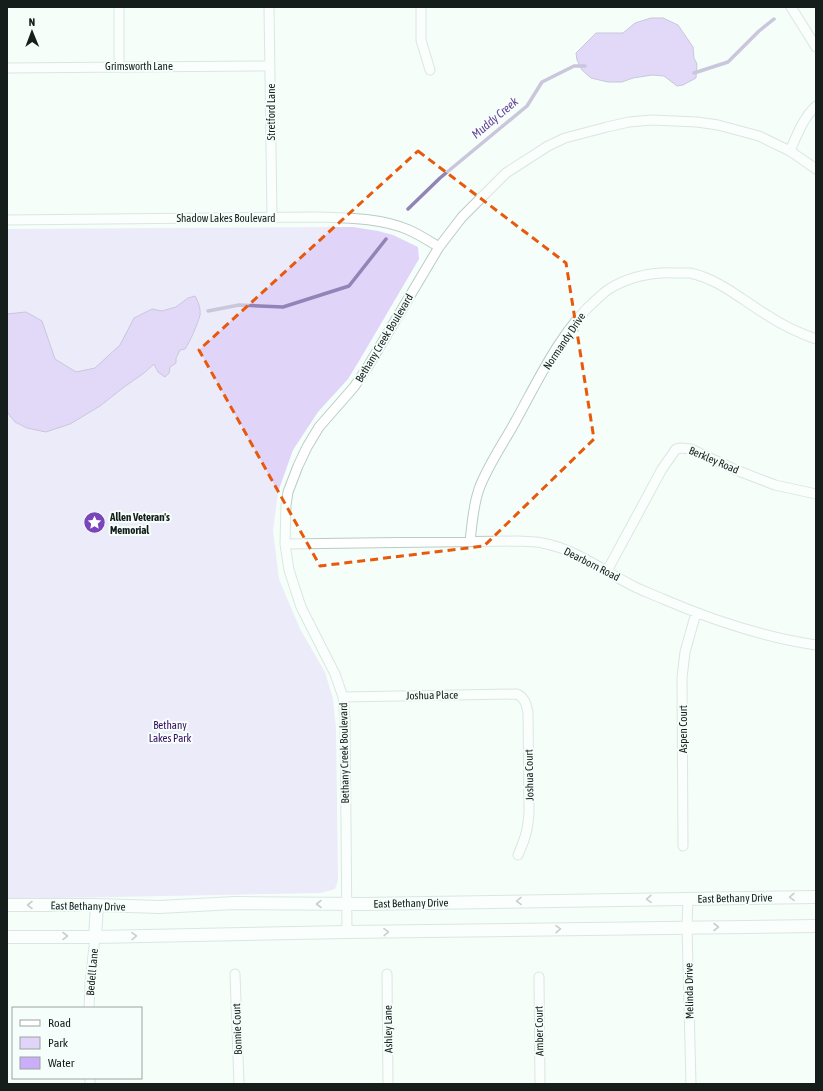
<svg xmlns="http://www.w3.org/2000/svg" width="823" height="1091" font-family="'Asap Condensed',sans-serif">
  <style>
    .green { fill: #e1d4f9 }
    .water { fill: #caaef9; stroke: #9483b6 }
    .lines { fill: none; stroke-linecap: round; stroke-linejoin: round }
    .stream { stroke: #9483b6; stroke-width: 3.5 }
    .street-casing { stroke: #b8cdc4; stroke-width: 11 }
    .secondary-casing { stroke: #b8cdc4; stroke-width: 14 }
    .street { stroke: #fff; stroke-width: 9 }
    .secondary { stroke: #fff; stroke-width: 12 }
    .oneway { stroke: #969a98 }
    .marked { fill: none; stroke: #e8590c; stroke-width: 3; stroke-dasharray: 8 5; stroke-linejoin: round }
    .labels { text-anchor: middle; stroke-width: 4; stroke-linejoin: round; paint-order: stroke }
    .street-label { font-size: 11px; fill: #161e1b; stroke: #f5fefa }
    .poi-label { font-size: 11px; font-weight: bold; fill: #161e1b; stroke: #f5fefa; text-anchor: start }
    .park-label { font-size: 11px; fill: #380b62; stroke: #f5fefa }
    .water-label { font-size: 12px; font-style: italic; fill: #664096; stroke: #f5fefa }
  </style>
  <rect width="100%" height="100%" fill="#f5fefa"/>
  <path class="green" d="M353,227L378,231L393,235L418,247L419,259L359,361L348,379L318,412L293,450L278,492L273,531L279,579L300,629L325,672L333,699L336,728L338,880L335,889L320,893L7,899V229Z"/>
  <path class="water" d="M651,18H663L678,25L693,47L694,58L697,64L696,78L683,85L677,86L664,76L652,75L633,78L622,82H608L591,78L582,70L577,60L576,53L596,33H623L635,23Z
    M195,296C198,301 201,309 200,315C198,323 190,342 185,349L180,350L176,358V363L170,367L169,373L165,377L158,372L154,364L144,373L124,387L100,406L70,424L46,432L27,428L15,422L7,412V314L26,312L42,321L55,359L76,372L95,368L120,345L134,318L152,309L162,311L176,307L188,298Z"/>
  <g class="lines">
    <path class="stream" d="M694,73L728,62L759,31L774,19
      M408,209L440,178L527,106L542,82L574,66H585
      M208,311L239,305L283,307L349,286L386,239"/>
    <defs>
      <path id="street" d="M119,7V66
        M269,7L272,218
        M421,7V40L430,70
        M791,7L816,47
        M7,68L270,66
        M790,151C797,135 803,118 816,106
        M7,220L318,217C349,218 381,218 409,230C420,235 429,241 439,247
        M470,542C472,524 473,506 479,489C488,465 503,444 515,422C538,381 561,330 597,299C601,296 604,292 609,289C629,277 652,272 675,273C680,273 685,273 690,273C719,279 742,300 767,315C782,325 799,333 816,339
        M285,544L518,541C526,542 534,541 542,543C577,549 606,573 637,588C646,592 654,595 663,599C712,620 762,637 816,645
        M607,571L662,469L676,449L681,448L691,449L736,470L775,485L816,494
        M343,697L517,694C525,698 526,704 528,712L529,812C528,830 525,839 518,855
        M683,846L682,678L685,652L696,613
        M688,898L687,927L691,1084
        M347,932L345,719L343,697L335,674L301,607L289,570L285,544L286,505L288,492L298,466L307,447L319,427L354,387L367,368L439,247L462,217L506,173L548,146L565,138L607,127L629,122L652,120L697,122L718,125L759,136L790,151L816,169
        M235,974L239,1084
        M387,974L388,1084
        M539,977L540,1084
        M89,1008L90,983L95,937
        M90,1078V1084"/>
      <path id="secondary" d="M7,905H97L159,907L235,903L362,904L816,897
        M7,937H95L347,932L816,926
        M95,937L97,905"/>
    </defs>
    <use href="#street" class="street-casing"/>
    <use href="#secondary" class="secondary-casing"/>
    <use href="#street" class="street"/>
    <use href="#secondary" class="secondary"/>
  </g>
  <defs><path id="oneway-chevron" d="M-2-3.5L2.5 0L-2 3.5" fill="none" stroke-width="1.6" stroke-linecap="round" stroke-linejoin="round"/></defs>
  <g class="oneway">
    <use href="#oneway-chevron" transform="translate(792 897) rotate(179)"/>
    <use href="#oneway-chevron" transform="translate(649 899) rotate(179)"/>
    <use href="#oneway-chevron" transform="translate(519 901) rotate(179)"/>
    <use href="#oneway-chevron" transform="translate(319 904) rotate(180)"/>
    <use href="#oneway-chevron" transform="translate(30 905) rotate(-180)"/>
    <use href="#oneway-chevron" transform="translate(716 927)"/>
    <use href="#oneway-chevron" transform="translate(558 929) rotate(-1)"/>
    <use href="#oneway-chevron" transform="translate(386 932) rotate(-1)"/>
    <use href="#oneway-chevron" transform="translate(65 936)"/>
    <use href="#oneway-chevron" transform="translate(134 936) rotate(-1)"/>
  </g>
  <path d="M0 0H823V1091H0ZM418,151L566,263L594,439L484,546L320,566L199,350Z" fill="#f5fefa" fill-opacity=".55" fill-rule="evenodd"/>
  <path class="marked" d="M418,151L566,263L594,439L484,546L320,566L199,350Z"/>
  <defs>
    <symbol id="sight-disc" viewBox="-11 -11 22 22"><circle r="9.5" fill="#7a44bb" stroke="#f5fefa"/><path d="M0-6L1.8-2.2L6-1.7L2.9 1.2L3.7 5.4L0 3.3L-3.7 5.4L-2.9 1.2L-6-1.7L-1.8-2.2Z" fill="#fff"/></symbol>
  </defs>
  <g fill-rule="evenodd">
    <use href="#sight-disc" x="82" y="510" width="25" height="25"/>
  </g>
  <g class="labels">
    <g class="street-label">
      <text x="139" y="70">Grimsworth Lane</text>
      <text transform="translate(271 112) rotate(-90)" y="4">Stretford Lane</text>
      <text x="226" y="222">Shadow Lakes Boulevard</text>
      <text transform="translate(384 338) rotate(-59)" y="4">Bethany Creek Boulevard</text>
      <text transform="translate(564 341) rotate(-56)" y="4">Normandy Drive</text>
      <text transform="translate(714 460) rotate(23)" y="4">Berkley Road</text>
      <text transform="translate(592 564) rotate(27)" y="4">Dearborn Road</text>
      <text transform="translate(432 695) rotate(-1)" y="4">Joshua Place</text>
      <text transform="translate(683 729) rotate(-90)" y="4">Aspen Court</text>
      <text transform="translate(344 753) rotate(-91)" y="4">Bethany Creek Boulevard</text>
      <text transform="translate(529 775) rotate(-91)" y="4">Joshua Court</text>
      <text transform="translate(735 898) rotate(-1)" y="4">East Bethany Drive</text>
      <text transform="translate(411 903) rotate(-1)" y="4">East Bethany Drive</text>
      <text transform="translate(88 906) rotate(1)" y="4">East Bethany Drive</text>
      <text transform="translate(92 972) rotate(-85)" y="4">Bedell Lane</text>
      <text transform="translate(689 991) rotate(-91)" y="4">Melinda Drive</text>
      <text transform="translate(237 1029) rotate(-92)" y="4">Bonnie Court</text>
      <text transform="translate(388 1029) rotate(-91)" y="4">Ashley Lane</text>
      <text transform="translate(539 1031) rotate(-91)" y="4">Amber Court</text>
    </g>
    <g class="poi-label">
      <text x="110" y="521">Allen Veteran's<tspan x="110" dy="13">Memorial</tspan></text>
    </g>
    <g class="park-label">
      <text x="170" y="729">Bethany<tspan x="170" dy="13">Lakes Park</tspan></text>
    </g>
    <g class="water-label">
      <text transform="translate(495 118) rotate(-40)" y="4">Muddy Creek</text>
    </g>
  </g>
  <rect width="823" height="1091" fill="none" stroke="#161e1b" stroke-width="16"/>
  <rect x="12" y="1007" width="130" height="72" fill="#f5fefa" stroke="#9ca4a1"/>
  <rect x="20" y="1020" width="20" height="6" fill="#ffffff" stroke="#9ca4a1"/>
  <text x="48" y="1027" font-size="12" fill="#161e1b">Road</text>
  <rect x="20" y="1037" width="20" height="12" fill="#e1d4f9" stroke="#9ca4a1"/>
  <text x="48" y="1047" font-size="12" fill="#161e1b">Park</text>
  <rect x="20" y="1057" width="20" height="12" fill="#caaef9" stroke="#9ca4a1"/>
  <text x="48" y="1067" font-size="12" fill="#161e1b">Water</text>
  <g transform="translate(32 32) rotate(359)" stroke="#f5fefa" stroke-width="3" paint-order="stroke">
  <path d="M0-3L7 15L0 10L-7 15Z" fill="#161e1b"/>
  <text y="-6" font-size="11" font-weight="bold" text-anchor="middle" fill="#161e1b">N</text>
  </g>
</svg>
